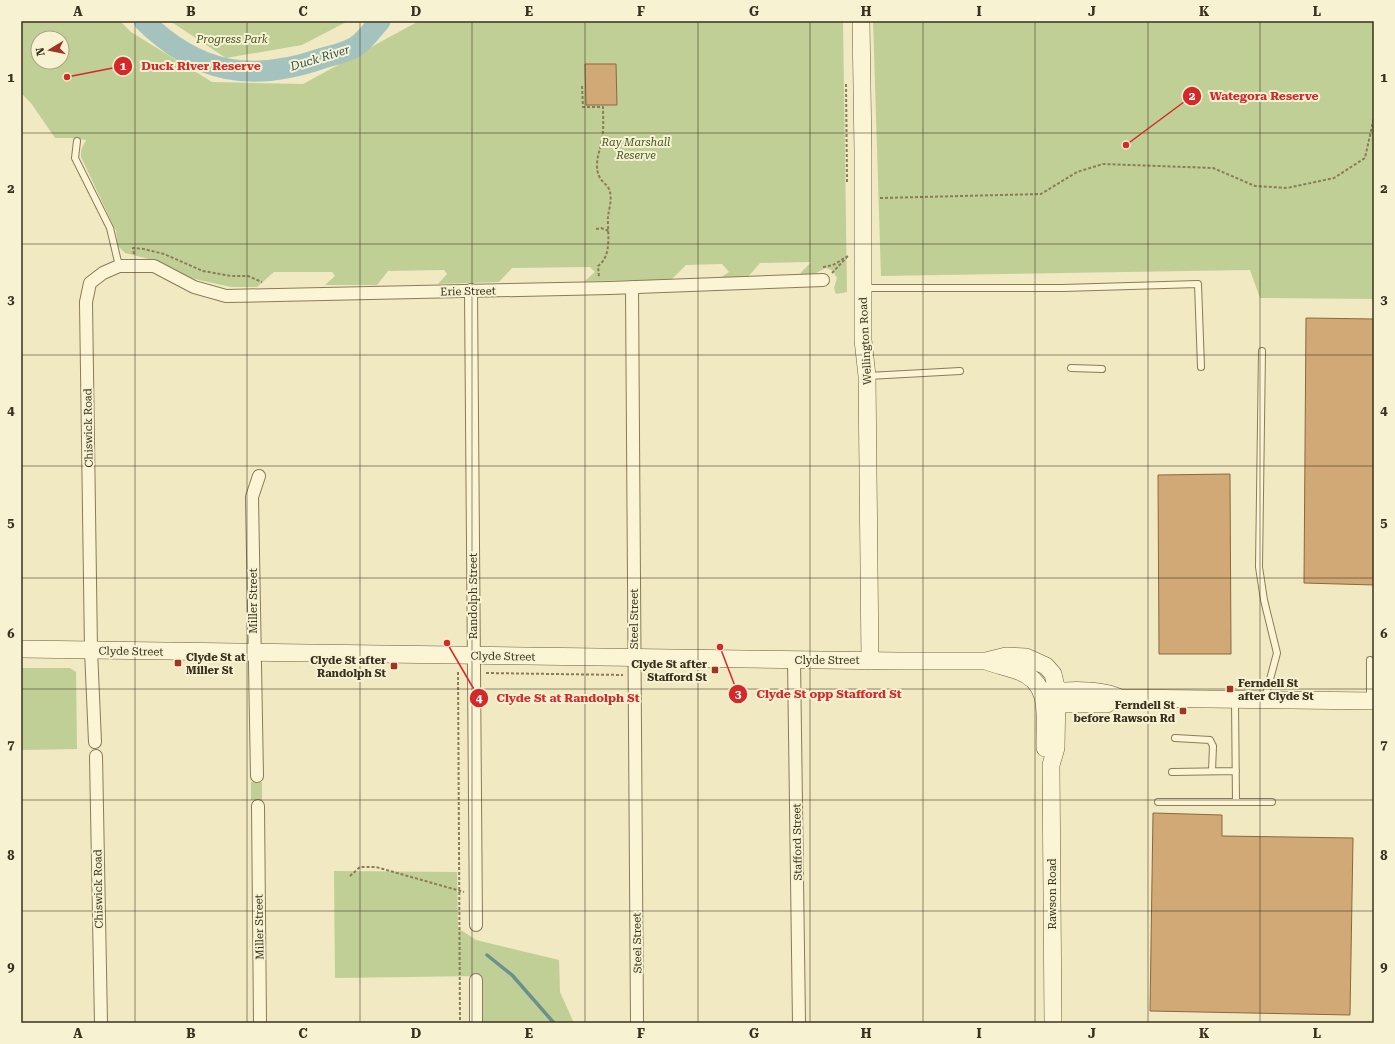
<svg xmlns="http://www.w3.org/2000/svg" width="1395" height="1044" font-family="'Roboto Serif',serif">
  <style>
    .green { fill: #c0cf95; fill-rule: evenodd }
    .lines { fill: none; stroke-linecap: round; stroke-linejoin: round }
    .stream { stroke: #6b918e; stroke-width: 3.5 }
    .river { stroke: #a5c3be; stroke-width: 21 }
    .building { fill: #d0a976; stroke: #8c683d }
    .service-casing { stroke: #8b7b58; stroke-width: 8 }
    .minor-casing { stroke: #8b7b58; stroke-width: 14 }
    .secondary-casing { stroke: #6d5c3b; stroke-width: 18 }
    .path { stroke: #8b7b58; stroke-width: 2; stroke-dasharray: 3 2; stroke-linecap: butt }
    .service { stroke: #fbf5d6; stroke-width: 6 }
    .minor { stroke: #fbf5d6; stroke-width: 12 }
    .secondary { stroke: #fbf5d6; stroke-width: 17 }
    .grid { fill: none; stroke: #3a301d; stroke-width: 1; stroke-opacity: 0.55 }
    .poi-dot { fill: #9d3625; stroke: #f7f2d2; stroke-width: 1.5 }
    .labels { text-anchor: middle; stroke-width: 4; stroke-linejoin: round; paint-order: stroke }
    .park-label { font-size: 11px; font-style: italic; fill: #425823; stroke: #f7f2d2 }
    .street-label { font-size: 11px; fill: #3a301d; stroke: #f7f2d2 }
    .poi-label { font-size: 11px; font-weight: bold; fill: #3a301d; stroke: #f7f2d2; text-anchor: end }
    .water-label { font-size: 12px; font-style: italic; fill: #2c575b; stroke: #f7f2d2 }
    .leader { fill: none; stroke: #d62828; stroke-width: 1.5 }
    .callout-dot { fill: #d62828; stroke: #f7f2d2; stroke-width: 1.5 }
    .mark-label { font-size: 12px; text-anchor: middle; font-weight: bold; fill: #fff }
    .callout-label { font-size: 12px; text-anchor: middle; font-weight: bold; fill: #d62828; stroke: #f7f2d2; stroke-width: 4; stroke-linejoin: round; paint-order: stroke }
    .neatline { fill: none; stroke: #3a301d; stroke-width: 1.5 }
    .grid-label { font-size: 13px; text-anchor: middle; font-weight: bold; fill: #3a301d }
  </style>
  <rect width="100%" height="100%" fill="#f0e9c2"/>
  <path class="green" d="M21,21H120L131,32L212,82L303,84L419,21H843L847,292L836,294L834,288L837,278L833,271L826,268L808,277H797L811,262L760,263L747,278H720L729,272L722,264L686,265L671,280L585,281L595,272L590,267L512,268L499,282L438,284L447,274L444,270L388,271L377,285H325L335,276L332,272H274L257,287H231L190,278L157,261L125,253L118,246L116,231L81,157V150L86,140L73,138H55L31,103L21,93ZM38,38H62V62H38Z
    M170,21H348L302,45L226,58Z
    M873,21H1374V299L1260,298L1250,270L881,276Z
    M21,668H70L76,672L77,749L21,750Z
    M251,782H262V800H251Z
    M334,871L457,872L458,928L476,940L559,960L560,992L574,1023H481L479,976L335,978Z"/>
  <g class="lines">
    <path class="stream" d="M487,955L512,975L554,1023"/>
    <path class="river" d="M144,21C198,74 252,83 323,58C333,55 345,53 355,47C364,42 373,29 380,21"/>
  </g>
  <path class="building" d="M585,64H616L617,105H586Z
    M1306,318L1374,319V585L1304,583Z
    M1230,474L1231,654H1159L1158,475Z
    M1153,813L1222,815V836L1353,838L1350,1015L1150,1011Z"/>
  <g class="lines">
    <defs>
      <path id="service" d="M77,141L75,158L110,228L119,266
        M864,288H1063L1198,284L1201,367
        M1262,351L1259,567L1264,600L1277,653L1265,698
        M1071,368L1102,369
        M868,376L960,371
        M1235,700L1236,802
        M1370,700V660
        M1175,738L1210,740L1213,746L1212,771
        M1172,772L1236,771
        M1158,802H1272"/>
      <path id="minor" d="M632,287L637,1023
        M471,290L476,925
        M794,660L799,1023
        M95,742L91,650L86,302L90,283L103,273L119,266H154L194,287L226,296L610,288L823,280
        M96,756L101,1023
        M257,776L252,497L259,476
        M258,806L260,1023
        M476,980V1023"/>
      <path id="secondary" d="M861,21L863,152V340L867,376L870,661
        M21,649L899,661H986L1006,656L1026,657L1046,666L1053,674L1057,691L1056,748L1051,765L1053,1023
        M986,661C996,665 1007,667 1018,671C1053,683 1044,719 1045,748
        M1043,693C1064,690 1101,688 1120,698L1374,701
        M1045,704H1107"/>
    </defs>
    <use href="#service" class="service-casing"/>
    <use href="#minor" class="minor-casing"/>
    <use href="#secondary" class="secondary-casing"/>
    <path class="path" d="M846,84L847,182
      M582,86L583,107H603C603,117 604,128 602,138C601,147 597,156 597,165C597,183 608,182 610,192C612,200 609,209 608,216C607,232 613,255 598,266L599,277
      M880,198L1041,194L1077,172L1103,164L1213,168L1255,186L1287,188L1334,178L1365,158L1374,117
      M596,229L601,228L609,231
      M134,254L133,248L144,249L164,254L203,271L231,276H248L262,282
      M823,267L833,265L848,256
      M832,273L848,256
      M458,672L460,1023
      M486,673L623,675
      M350,876L360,867H376L464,892"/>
    <use href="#service" class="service"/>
    <use href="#minor" class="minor"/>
    <use href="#secondary" class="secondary"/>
  </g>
  <path class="grid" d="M135,21V1023M247,21V1023M360,21V1023M472,21V1023M585,21V1023M698,21V1023M810,21V1023M923,21V1023M1035,21V1023M1148,21V1023M1260,21V1023M21,133H1374M21,244H1374M21,355H1374M21,466H1374M21,578H1374M21,689H1374M21,800H1374M21,911H1374"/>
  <g class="poi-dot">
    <rect x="174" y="659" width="8" height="8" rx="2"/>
    <rect x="390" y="662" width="8" height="8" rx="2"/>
    <rect x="711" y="666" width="8" height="8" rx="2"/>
    <rect x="1226" y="685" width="8" height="8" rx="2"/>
    <rect x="1179" y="707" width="8" height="8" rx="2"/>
  </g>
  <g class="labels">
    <g class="park-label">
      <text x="232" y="43">Progress Park</text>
      <text x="636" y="146">Ray Marshall<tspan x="636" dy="13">Reserve</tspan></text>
    </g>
    <g class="street-label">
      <text transform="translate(468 291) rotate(-1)" y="4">Erie Street</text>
      <text transform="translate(865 341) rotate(-93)" y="4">Wellington Road</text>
      <text transform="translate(88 428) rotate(-91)" y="4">Chiswick Road</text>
      <text transform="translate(473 596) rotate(-90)" y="4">Randolph Street</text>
      <text transform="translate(253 601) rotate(-90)" y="4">Miller Street</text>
      <text transform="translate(634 619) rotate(-90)" y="4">Steel Street</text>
      <text transform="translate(131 651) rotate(1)" y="4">Clyde Street</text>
      <text transform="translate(503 656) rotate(1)" y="4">Clyde Street</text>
      <text x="827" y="664">Clyde Street</text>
      <text transform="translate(797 842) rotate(-91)" y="4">Stafford Street</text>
      <text transform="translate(98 889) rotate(-91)" y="4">Chiswick Road</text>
      <text transform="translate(1052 894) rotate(-90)" y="4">Rawson Road</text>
      <text transform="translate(259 927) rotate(-91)" y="4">Miller Street</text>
      <text transform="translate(637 943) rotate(-91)" y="4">Steel Street</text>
    </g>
    <g class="poi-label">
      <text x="186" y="661" text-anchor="start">Clyde St at<tspan x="186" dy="13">Miller St</tspan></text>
      <text x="386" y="664">Clyde St after<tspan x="386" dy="13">Randolph St</tspan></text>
      <text x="707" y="668">Clyde St after<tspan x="707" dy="13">Stafford St</tspan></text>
      <text x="1238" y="687" text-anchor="start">Ferndell St<tspan x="1238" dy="13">after Clyde St</tspan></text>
      <text x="1175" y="709">Ferndell St<tspan x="1175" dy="13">before Rawson Rd</tspan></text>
    </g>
    <g class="water-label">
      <text transform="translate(320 58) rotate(-17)" y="4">Duck River</text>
    </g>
  </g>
  <path class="leader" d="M67 77L123 66M1126 145L1192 96M720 647L738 694M447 643L479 698"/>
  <g class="callout-dot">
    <circle cx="67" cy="77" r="4"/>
    <circle cx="1126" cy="145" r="4"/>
    <circle cx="720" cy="647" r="4"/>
    <circle cx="447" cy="643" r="4"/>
    <circle cx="123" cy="66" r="10"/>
    <circle cx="1192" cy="96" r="10"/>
    <circle cx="738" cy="694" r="10"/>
    <circle cx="479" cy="698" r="10"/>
  </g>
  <g class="mark-label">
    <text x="123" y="70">1</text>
    <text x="1192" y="100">2</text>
    <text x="738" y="698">3</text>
    <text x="479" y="702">4</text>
  </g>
  <g class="callout-label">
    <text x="201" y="70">Duck River Reserve</text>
    <text x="1264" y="100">Wategora Reserve</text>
    <text x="829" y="698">Clyde St opp Stafford St</text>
    <text x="568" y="702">Clyde St at Randolph St</text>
  </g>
  <rect width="1395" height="1044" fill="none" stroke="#f7f2d2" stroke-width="44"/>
  <g transform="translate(50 50) rotate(260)"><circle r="19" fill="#f7f2d2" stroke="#aba48a"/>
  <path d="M0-3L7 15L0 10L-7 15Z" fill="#9d3625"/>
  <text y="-6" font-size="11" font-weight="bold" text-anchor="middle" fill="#3a301d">N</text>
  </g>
  <rect x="22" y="22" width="1351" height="1000" class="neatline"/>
  <g class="grid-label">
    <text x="78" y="16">A</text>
    <text x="191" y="16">B</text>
    <text x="303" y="16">C</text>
    <text x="416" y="16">D</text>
    <text x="529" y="16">E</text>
    <text x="641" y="16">F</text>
    <text x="754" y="16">G</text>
    <text x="866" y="16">H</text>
    <text x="979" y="16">I</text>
    <text x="1092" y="16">J</text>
    <text x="1204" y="16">K</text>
    <text x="1317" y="16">L</text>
    <text x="11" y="82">1</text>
    <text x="1384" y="82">1</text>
    <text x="11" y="193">2</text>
    <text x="1384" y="193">2</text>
    <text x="11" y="304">3</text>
    <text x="1384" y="304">3</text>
    <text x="11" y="415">4</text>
    <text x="1384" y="415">4</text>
    <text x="11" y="527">5</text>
    <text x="1384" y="527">5</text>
    <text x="11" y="638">6</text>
    <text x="1384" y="638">6</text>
    <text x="11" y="749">7</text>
    <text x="1384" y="749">7</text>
    <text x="11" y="860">8</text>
    <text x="1384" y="860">8</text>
    <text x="11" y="971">9</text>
    <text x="1384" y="971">9</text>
    <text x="78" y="1038">A</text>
    <text x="191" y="1038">B</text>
    <text x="303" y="1038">C</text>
    <text x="416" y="1038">D</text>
    <text x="529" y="1038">E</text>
    <text x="641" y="1038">F</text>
    <text x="754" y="1038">G</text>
    <text x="866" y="1038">H</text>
    <text x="979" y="1038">I</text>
    <text x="1092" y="1038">J</text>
    <text x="1204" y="1038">K</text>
    <text x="1317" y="1038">L</text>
  </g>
</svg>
